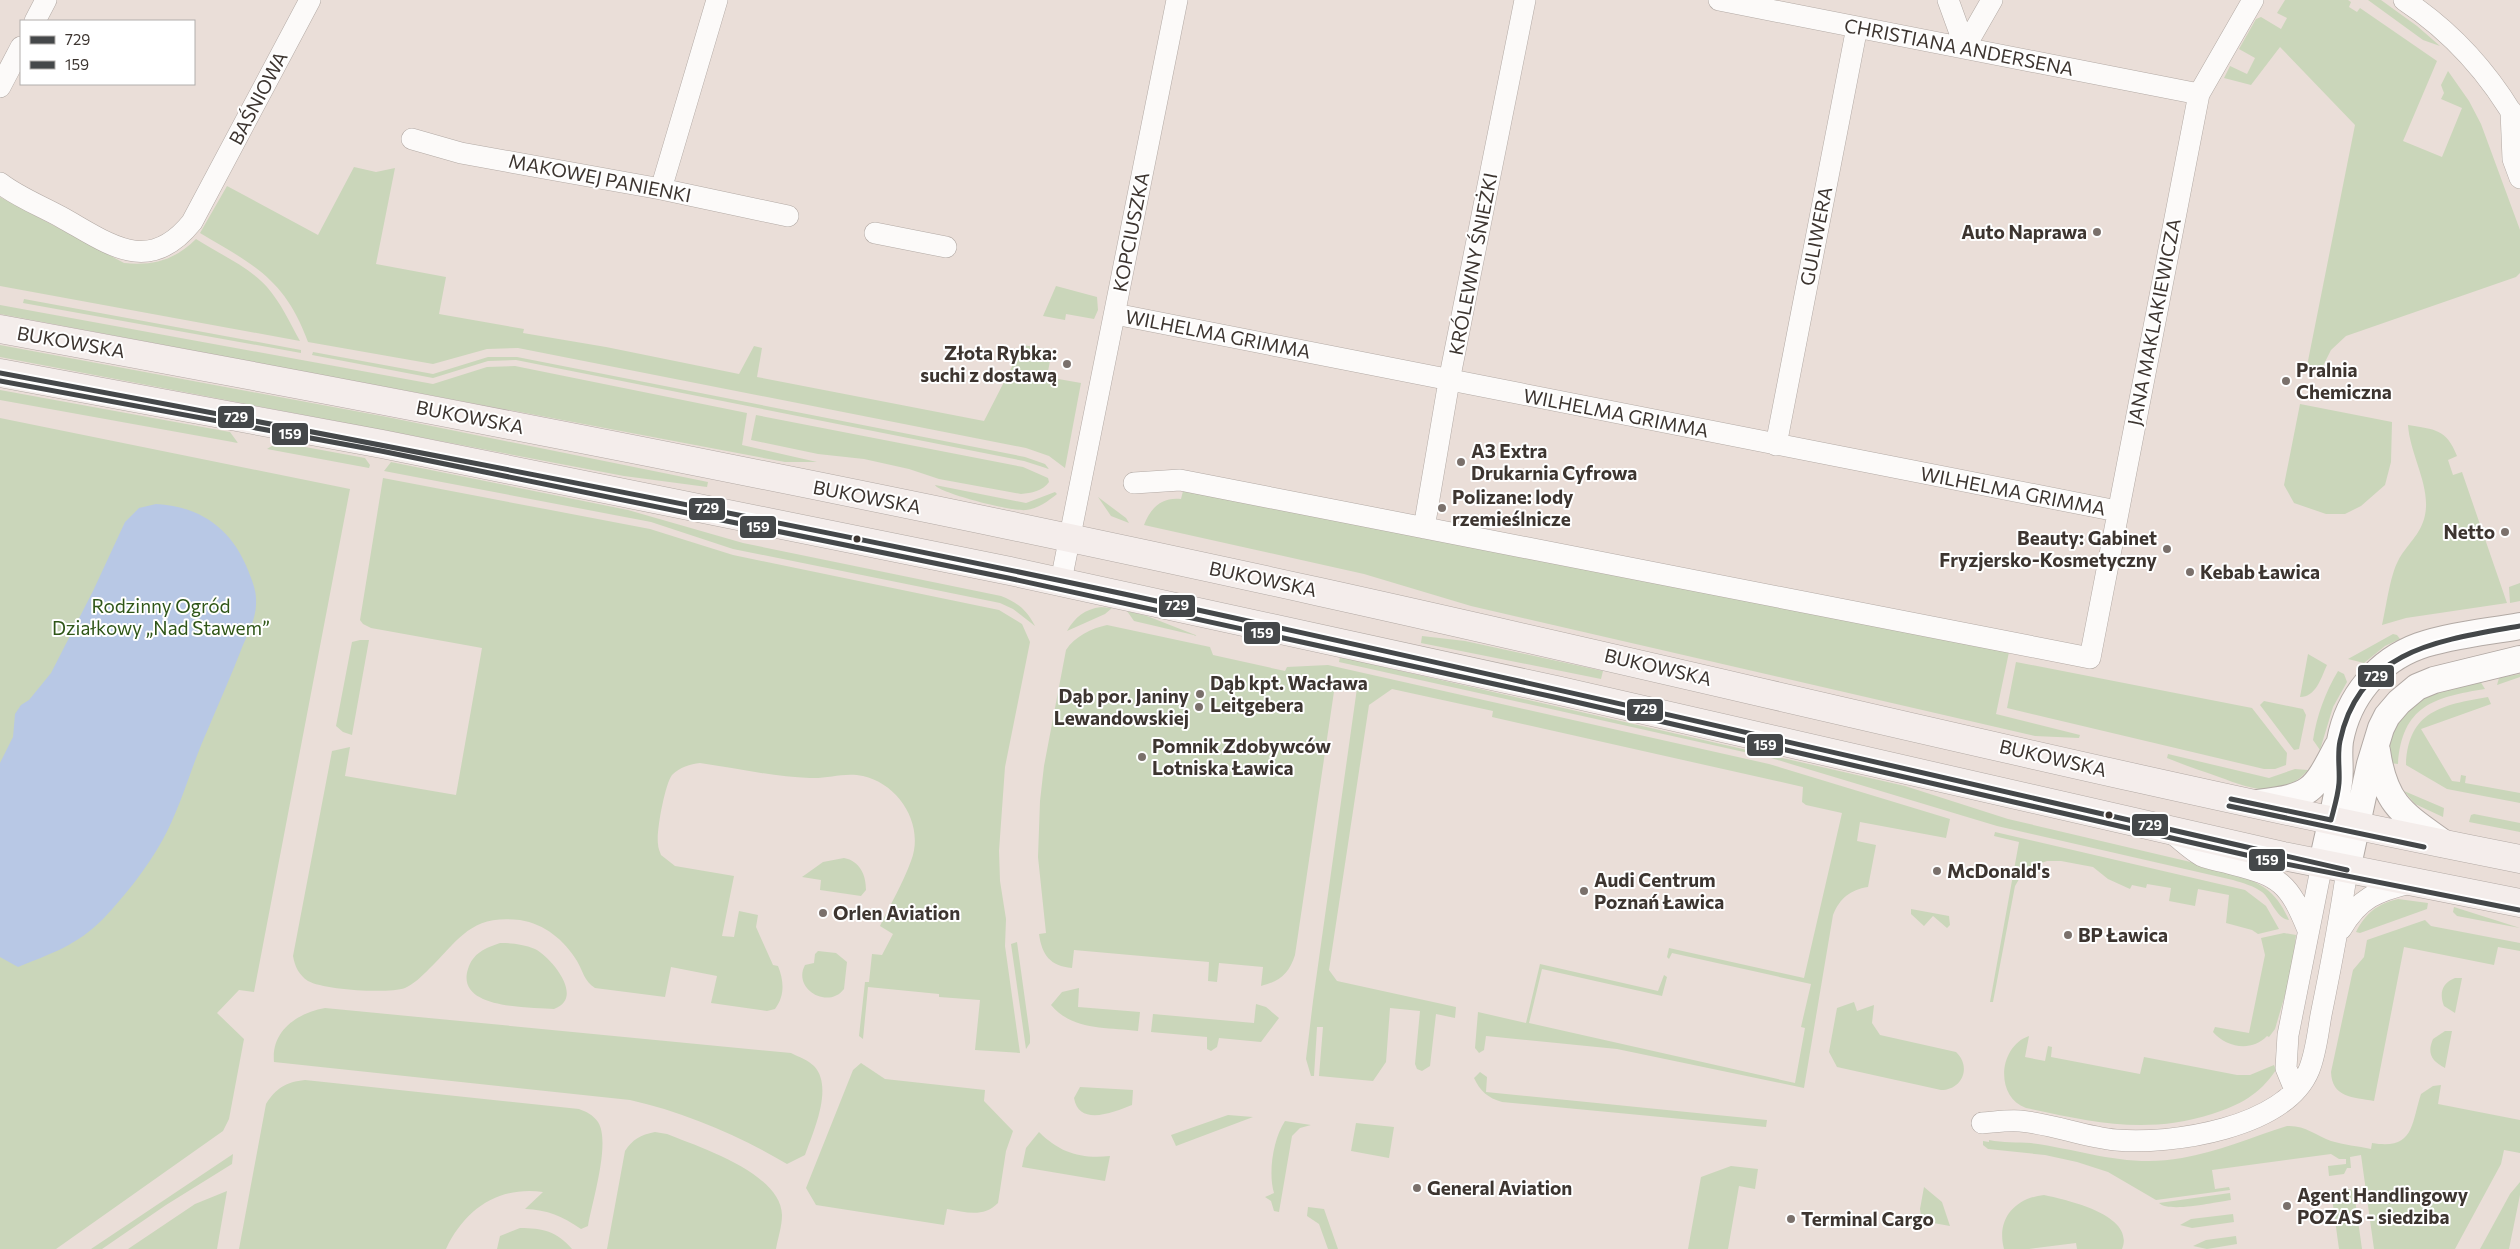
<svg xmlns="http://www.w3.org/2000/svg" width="2520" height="1249" font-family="Commissioner,sans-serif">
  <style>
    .green { fill: #cad6ba }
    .water { fill: #b8c8e5 }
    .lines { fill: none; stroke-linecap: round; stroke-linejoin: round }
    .minor-casing { stroke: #b2a9a4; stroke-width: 22 }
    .tertiary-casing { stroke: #b2a9a4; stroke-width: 28 }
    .secondary-casing { stroke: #b2a9a4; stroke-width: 29 }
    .minor { stroke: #fcfaf9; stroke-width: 21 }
    .tertiary { stroke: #fcfaf9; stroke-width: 26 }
    .secondary { stroke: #f4edeb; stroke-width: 28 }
    .bus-1-casing { stroke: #fff; stroke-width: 9 }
    .bus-2-casing { stroke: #fff; stroke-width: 9 }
    .bus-1 { stroke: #45484a; stroke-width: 5 }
    .bus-2 { stroke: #45484a; stroke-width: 5 }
    .poi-dot { fill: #7a706b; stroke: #fff; stroke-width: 2 }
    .bus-dot { fill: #3d3530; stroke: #fff; stroke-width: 2 }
    .labels { text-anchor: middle; stroke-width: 4; stroke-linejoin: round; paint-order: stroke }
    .street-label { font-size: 19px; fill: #3d3530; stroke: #fff }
    .poi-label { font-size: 19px; font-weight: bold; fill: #3d3530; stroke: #fff; text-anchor: start }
    .park-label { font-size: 19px; fill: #2f5618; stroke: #fff }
    .line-badge { stroke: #fff; stroke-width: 2 }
    .badge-label { font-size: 14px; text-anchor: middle; font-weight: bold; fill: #fff }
  </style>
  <rect width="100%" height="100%" fill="#eaded8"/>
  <path class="green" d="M2285,0H2348L2351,2L2349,7L2357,12L2360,8L2437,61L2403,141L2442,157L2462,108L2441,99L2444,93L2441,85L2448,71L2469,101L2481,124L2520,230V273L2516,277L2346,336L2331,350L2321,370L2307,366L2355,125L2280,47L2251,85L2224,78L2230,66L2247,74L2255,58L2239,49L2256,19L2261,17L2281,29L2287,18L2277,13Z
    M2368,0H2381L2417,26L2440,46L2423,40Z
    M354,167L376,172L395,168L376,264L446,277L439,314L524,329L523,333L606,347L739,374L754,346L762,348L757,377L984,421L1023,345L1052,350L1047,377L1081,383L1065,468L1049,456L1026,448L518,348L487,349L433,364L308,342C285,279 254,265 200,233L227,186L318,235Z
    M0,197L124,263C153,266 175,260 196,239C219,254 248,266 267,287C281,303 290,323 300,341L0,286Z
    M1056,286L1097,297L1098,310L1094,319L1066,314L1065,320L1043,316Z
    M24,299L301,350V353L23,303Z
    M0,305L433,384L487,367L515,366L747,413L742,445L817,462H785L0,314Z
    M0,345L387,417L708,482L707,487L624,476L0,357Z
    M313,352L433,374L488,357H517L1025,457L1045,464L1049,469L1024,461L516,360L488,361L433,378L312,355Z
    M0,390L230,432L238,443L0,400Z
    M2300,404L2392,422L2391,462L2385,485L2361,506L2345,514H2326L2294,503L2284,485Z
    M756,415L1023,467L1048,478L1049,482C1043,491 1031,493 1021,494L939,479L909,469L864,459L818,454L751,440Z
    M0,418L350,489L254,992L239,990L217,1013L244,1039L229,1119L223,1131L56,1249H0Z
    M2408,425C2435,430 2446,428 2457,456L2448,460L2453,475L2462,472L2507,603L2406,618L2382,625C2386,608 2390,576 2398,561C2406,545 2421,535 2425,515C2431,486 2410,455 2408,425Z
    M278,442L365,458L370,465L369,468L267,449Z
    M391,462L628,510L743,543L1001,596C1018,603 1026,609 1035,626L1013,609L1000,603L733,549L651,522L384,471Z
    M383,478L650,529L733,555L999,610L1022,624L1030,642L1005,767L999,851L1000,881L1006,919L1005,946L1020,1053L975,1050L980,1000L939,997V994L868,987L863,1039L859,1036L865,982H869L872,954L882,955L893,934L880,926C890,905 903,883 911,861C925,825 899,784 863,776C844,772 828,779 810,778C774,777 736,768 700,763C690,764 680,767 672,775C665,784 656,832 658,844C658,848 660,852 661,855L675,866L734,876L722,936L734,937L739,911L758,915L756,927L773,965L778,966C784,981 785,996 775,1009L767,1011L711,1003L717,976L671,967L665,997L595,988C584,981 583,971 577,961C564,940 545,924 520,920C470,914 459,940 429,969C422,976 414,984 405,988C388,994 324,990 308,981C299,975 295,967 293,956L332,751L350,747L345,776L456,795L482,648L371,628L363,624L360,620Z
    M935,485L1026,503L1055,492L1057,494C1048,501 1038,509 1026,510C1013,512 939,493 935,485Z
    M1183,491L2009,652L1996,714L2080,735L2079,738L2035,736L1471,606L1364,574L1144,525C1151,507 1162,497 1181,499Z
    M1098,497L1126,518L1129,523L1111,516Z
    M2520,583V601L2510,603L2509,587Z
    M1101,607L1112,608L1105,614L1067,631C1075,617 1085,609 1101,607Z
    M1127,611L1147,616L1198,636L1134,621Z
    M1107,625L1210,647L1213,655L1285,671L1287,667L1328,665L1769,764L1950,819L1946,838L1860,822L1857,841L1876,845L1868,887C1850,890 1840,898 1833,915L1804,1088L1617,1049L1486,1036L1484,1050L1479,1053L1475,1048L1478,1012L1526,1023L1540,964L1658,991L1664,975L1667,977L1662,996L1542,969L1529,1023L1795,1083L1805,1028L1801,1027L1811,984L1672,953L1669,959L1667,957L1669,948L1804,978L1842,813L1806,805L1802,802L1803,787L1492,717L1493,711L1392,689L1369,705L1329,970L1337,981L1456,1007L1455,1018L1436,1014L1430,1066L1422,1071L1417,1069L1415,1064L1420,1011L1390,1008L1386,1062L1373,1081L1319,1076L1323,1027H1317L1314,1076H1311L1306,1059L1313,1001L1358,681L1336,678L1295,955C1289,974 1280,981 1261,986L1263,967L1219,963L1217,982L1208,981L1209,962L1074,950L1072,968C1050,966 1042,955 1039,934L1046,933L1038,857L1040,801L1044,766L1066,650C1074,637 1092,628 1107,625Z
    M2393,634L2397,635L2400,639L2385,646L2364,663L2348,659Z
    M1422,636L1465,641L1603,671L1601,679L1421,643Z
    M360,640H369L352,735L343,732L336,726L352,642Z
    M2308,654L2327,665C2321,678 2316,697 2300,697Z
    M1340,657L1905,786L2008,819L2233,872C2262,885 2275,889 2289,920C2276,918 2272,900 2262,892C2254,886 2243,883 2233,880L1997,826L1771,758L1339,662Z
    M2016,662L2252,708L2287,753L2286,765L2275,769H2264L2007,708Z
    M2338,671L2344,674L2347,682L2333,707L2320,750L2313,740C2317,715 2325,693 2338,671Z
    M2520,674V677L2497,685L2499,678Z
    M2480,681L2485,689C2434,697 2402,706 2398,764L2390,763V741L2396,724L2403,715L2429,693Z
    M2488,697L2491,704L2421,729L2452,781L2460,782L2461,775L2466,776L2465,783L2520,793V803L2447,789L2406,765C2408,711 2442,705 2488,697Z
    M2264,701L2303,709L2306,715L2299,749L2294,750L2260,705Z
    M2168,754L2269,778L2295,769L2308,770C2280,801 2252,789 2219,777C2202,771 2184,765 2167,758Z
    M2404,791L2444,808L2443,817L2415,804Z
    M2474,814L2520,823V832L2469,822L2471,815Z
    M1995,832L2245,890L2266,906L2279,929L2258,934L2252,930L2226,923L2229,895L2198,889L2195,906L2169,901L2171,888L2147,884L2146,888L2132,885L2130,889L2108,879L2093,867L2061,861H2047L2025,869L2015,886L1993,1002H1990L2019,842L1994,836Z
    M844,858C860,861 866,875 866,890L861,896L820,890L821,880L802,877L823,862Z
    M2398,899L2428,903L2427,909L2360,933L2356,932C2366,913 2377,904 2398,899Z
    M2454,907L2520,928L2457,916L2453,912Z
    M1911,909L1949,916L1950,925L1947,928L1933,916L1924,926L1911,914Z
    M2425,920L2431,926L2520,943V951L2498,947L2494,965L2404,947L2374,1101C2353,1097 2332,1098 2331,1072L2353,970L2364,957L2367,940Z
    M2284,933L2296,935L2292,971L2275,1029L2269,1037L2267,1036C2252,1052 2227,1048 2213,1032L2215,1027L2249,1033L2265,955L2261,938Z
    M1017,942L1030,1036V1043L1026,1049L1011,944Z
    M500,943C512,943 523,944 535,949C552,958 585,998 554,1009C531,1007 455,1010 468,969C473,953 485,948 500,943Z
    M818,951L836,953L847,962L844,989C828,1010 792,989 805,965L814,963L815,954Z
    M2455,978H2462L2455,1013L2444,1006C2439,993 2442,983 2455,978Z
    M1079,988L1078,1007L1140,1012L1138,1031C1107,1027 1073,1031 1051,1005L1062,992Z
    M1854,1002L1857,1011L1874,1005L1872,1023L1880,1035L1956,1052C1972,1067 1962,1090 1941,1090L1837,1067L1829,1052L1837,1008Z
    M1256,1004L1266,1007L1279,1018L1261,1042L1219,1038L1217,1047L1211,1051L1207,1049V1037L1151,1032L1153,1014L1254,1023Z
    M325,1008L791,1053C799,1057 808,1060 814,1066C834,1087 813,1132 805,1155L787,1164C740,1136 684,1112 630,1100L274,1062C271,1030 298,1013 325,1008Z
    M2445,1031H2452L2445,1068C2431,1061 2427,1053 2433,1039Z
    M2029,1036L2025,1057L2045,1061L2048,1046L2052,1047L2051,1057L2140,1074L2144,1057L2237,1075H2250L2274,1065L2276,1070C2259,1095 2240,1105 2212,1114C2146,1135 2091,1122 2026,1108C1994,1096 1999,1046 2029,1036Z
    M861,1063L885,1079L985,1090L984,1101L1013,1131L1006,1151L998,1203C983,1218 966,1212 947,1209L944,1225L816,1205L806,1188L853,1070Z
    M1480,1072L1487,1077L1486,1092L1767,1120L1766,1127L1502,1102C1488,1098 1480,1091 1474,1078Z
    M305,1080L579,1109C587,1112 593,1115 598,1122C611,1142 592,1202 588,1226L581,1229C562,1216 548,1210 525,1209L543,1192C498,1186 465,1209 446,1249H239L266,1104C276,1088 286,1082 305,1080Z
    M2441,1085L2438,1104L2520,1120V1153L2504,1150L2501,1164L2455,1249H2374L2361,1155L2350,1157L2351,1168H2347L2344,1174L2329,1176L2328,1166L2346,1164V1159H2339L2331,1154L2212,1170L2215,1189L2229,1187L2230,1190L2156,1200L2108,1172L2077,1162L2045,1155L1988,1149L1983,1145V1141L1989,1142V1140C2003,1143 2017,1142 2031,1143C2084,1150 2127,1168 2182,1158C2217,1152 2252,1137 2287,1126C2305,1125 2315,1135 2331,1141C2344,1145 2358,1146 2371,1149L2372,1143C2414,1150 2411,1125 2421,1094L2433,1086Z
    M1080,1087L1133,1090L1132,1105C1114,1112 1079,1127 1074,1098Z
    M1228,1115L1253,1117L1176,1146L1171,1135Z
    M1285,1121L1311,1125L1300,1128L1292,1136L1279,1212L1274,1211L1271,1201L1265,1197L1274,1193C1268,1173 1273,1139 1285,1121Z
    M1356,1123L1394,1127L1389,1158L1351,1151Z
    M655,1132L667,1134C699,1147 781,1173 782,1215C782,1226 778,1238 776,1249H607L625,1151C633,1139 640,1135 655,1132Z
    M1039,1132C1060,1153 1081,1159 1110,1156L1105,1181L1022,1167L1026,1148Z
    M233,1154L232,1164L166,1205L102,1249H91Z
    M1731,1166L1758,1169L1755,1189L1739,1186L1728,1249H1688L1701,1177Z
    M2520,1182V1195L2509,1249H2480L2510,1194Z
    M1924,1187L1942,1202L1950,1226L1922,1221L1920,1209Z
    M2350,1189L2354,1192L2362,1249H2339L2331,1191Z
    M227,1191L217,1249H128L195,1204Z
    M2230,1193L2231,1200C2216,1202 2169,1213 2159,1203Z
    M2044,1195C2067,1200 2136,1215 2122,1249H2077L2076,1243L2029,1249H2004C1996,1219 2015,1198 2044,1195Z
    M1308,1207L1324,1209L1338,1249H1328L1319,1224L1307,1216Z
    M2233,1214L2234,1222L2192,1228L2180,1225L2191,1219Z
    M520,1228C542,1228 557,1231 572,1249H497L500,1236Z
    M2236,1236L2237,1244L2207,1249L2193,1246L2206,1240Z"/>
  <path class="water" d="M156,504C200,506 232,529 248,570C251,578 256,589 256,599C257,616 250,629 243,645C232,674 220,700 208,729C191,766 182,805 162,841C147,868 124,897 103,919C76,946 52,953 18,967L0,957V763L13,737L15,714L21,705L29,700L51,673L93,591L125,522L139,508Z"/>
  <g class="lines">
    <defs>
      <path id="minor" d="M1719,0L2199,94
        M1948,0L1965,47
        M2404,0C2454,33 2491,75 2520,127
        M35,21L46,0
        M1965,47L1992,0
        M0,87L21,47
        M2511,111L2513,159L2520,178
        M412,139L461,153L661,189L788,216
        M0,183C18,197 41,206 61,217C108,243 148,277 192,222L310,0
        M661,189L717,0
        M875,233L946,247
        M1115,314L2117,511
        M1776,445L1857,27
        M1134,483L1180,480L2090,658L2199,94L2253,0
        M1424,528L1449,381L1525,0
        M1061,581L1177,0
        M2172,833C2181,840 2191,850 2202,856C2211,860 2223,861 2232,864C2280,876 2289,883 2308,930
        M2341,929C2359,898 2377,891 2410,883
        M2295,1090L2286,1068L2288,1035L2322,864
        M1982,1123C1995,1122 2008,1120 2020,1121C2053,1124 2084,1137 2116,1140C2171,1145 2285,1128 2309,1070C2316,1053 2318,1032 2321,1015C2331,966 2340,918 2347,870"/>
      <path id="tertiary" d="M2377,751C2385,805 2403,814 2445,844
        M2258,803C2311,796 2313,793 2337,747
        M2322,864C2327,837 2335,810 2339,782C2341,769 2338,754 2340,741C2348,697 2378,661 2419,646C2451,635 2487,632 2520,626
        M2347,870L2370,764L2381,728L2387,716L2399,702L2417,687L2434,680L2520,659"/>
      <path id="secondary" d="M0,329C441,410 882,495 1320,592C1720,680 2118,780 2520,859
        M0,373L382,444L1010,571L1556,690L2283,856L2520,903"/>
    </defs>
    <use href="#minor" class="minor-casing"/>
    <use href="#tertiary" class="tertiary-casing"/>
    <use href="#secondary" class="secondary-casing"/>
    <use href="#minor" class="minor"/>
    <use href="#tertiary" class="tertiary"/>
    <use href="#secondary" class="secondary"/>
    <defs>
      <path id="bus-1" d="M0,373C375,443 750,515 1124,594C1532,682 1940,777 2347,870
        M2231,799L2331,820
        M2331,820C2334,808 2338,796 2339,783C2340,769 2337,755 2340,741C2359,649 2441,640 2520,626"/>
      <path id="bus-2" d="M0,381L381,451L1008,578L1554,697L2281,863L2519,910
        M2229,806L2424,847"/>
    </defs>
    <use href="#bus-1" class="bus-1-casing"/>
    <use href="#bus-2" class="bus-2-casing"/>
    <use href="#bus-1" class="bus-1"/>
    <use href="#bus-2" class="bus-2"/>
  </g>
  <g class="poi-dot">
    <circle cx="2097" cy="232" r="5"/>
    <circle cx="1067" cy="364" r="5"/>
    <circle cx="2286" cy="381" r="5"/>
    <circle cx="1461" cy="462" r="5"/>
    <circle cx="1442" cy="508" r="5"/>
    <circle cx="2505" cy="532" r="5"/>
    <circle cx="2167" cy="549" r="5"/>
    <circle cx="2190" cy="572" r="5"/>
    <circle cx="1200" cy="694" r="5"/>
    <circle cx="1199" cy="707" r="5"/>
    <circle cx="1142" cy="757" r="5"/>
    <circle cx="1937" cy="871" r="5"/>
    <circle cx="1584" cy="891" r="5"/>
    <circle cx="823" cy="913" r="5"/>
    <circle cx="2068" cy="935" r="5"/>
    <circle cx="1417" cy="1188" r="5"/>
    <circle cx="2287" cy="1206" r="5"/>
    <circle cx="1791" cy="1219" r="5"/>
  </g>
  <g class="bus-dot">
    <circle cx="857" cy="539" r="4.5"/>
    <circle cx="2109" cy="815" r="4.5"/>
  </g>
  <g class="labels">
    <g class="street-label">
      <text transform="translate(1959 47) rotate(11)" y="7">CHRISTIANA ANDERSENA</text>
      <text transform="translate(258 98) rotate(-62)" y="7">BAŚNIOWA</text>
      <text transform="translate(600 178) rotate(11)" y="7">MAKOWEJ PANIENKI</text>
      <text transform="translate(1131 232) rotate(-79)" y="7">KOPCIUSZKA</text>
      <text transform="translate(1816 236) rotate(-79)" y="7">GULIWERA</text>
      <text transform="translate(1473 264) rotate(-79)" y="7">KRÓLEWNY ŚNIEŻKI</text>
      <text transform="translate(2154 322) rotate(-79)" y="7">JANA MAKLAKIEWICZA</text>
      <text transform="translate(1218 334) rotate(11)" y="7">WILHELMA GRIMMA</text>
      <text transform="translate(71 342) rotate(10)" y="7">BUKOWSKA</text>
      <text transform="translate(1616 413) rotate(11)" y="7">WILHELMA GRIMMA</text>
      <text transform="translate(470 417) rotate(11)" y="7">BUKOWSKA</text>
      <text transform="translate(2013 491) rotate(11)" y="7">WILHELMA GRIMMA</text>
      <text transform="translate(867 497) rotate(11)" y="7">BUKOWSKA</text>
      <text transform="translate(1263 579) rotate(12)" y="7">BUKOWSKA</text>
      <text transform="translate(1658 667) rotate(13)" y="7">BUKOWSKA</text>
      <text transform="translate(2053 758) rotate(13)" y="7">BUKOWSKA</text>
    </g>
    <g class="poi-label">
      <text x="2087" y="239" text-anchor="end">Auto Naprawa</text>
      <text x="1057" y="360" text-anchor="end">Złota Rybka:<tspan x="1057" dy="22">suchi z dostawą</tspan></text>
      <text x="2296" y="377">Pralnia<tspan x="2296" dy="22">Chemiczna</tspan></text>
      <text x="1471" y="458">A3 Extra<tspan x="1471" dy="22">Drukarnia Cyfrowa</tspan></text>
      <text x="1452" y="504">Polizane: lody<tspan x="1452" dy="22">rzemieślnicze</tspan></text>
      <text x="2495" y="539" text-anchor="end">Netto</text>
      <text x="2157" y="545" text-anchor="end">Beauty: Gabinet<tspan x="2157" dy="22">Fryzjersko-Kosmetyczny</tspan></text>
      <text x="2200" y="579">Kebab Ławica</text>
      <text x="1210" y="690">Dąb kpt. Wacława<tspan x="1210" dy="22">Leitgebera</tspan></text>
      <text x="1189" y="703" text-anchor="end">Dąb por. Janiny<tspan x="1189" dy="22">Lewandowskiej</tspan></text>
      <text x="1152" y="753">Pomnik Zdobywców<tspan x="1152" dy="22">Lotniska Ławica</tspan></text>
      <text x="1947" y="878">McDonald's</text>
      <text x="1594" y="887">Audi Centrum<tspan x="1594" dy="22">Poznań Ławica</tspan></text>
      <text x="833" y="920">Orlen Aviation</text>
      <text x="2078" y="942">BP Ławica</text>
      <text x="1427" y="1195">General Aviation</text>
      <text x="2297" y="1202">Agent Handlingowy<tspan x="2297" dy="22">POZAS - siedziba</tspan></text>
      <text x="1801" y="1226">Terminal Cargo</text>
    </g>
    <g class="park-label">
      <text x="161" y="613">Rodzinny Ogród<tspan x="161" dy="22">Działkowy „Nad Stawem”</tspan></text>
    </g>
  </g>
  <g class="line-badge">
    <rect x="217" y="405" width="38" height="24" rx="5" fill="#45484a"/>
    <rect x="271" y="422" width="38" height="24" rx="5" fill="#45484a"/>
    <rect x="688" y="497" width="38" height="24" rx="5" fill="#45484a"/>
    <rect x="739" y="515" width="38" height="24" rx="5" fill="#45484a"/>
    <rect x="1158" y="594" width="38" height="24" rx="5" fill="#45484a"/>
    <rect x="1243" y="621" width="38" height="24" rx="5" fill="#45484a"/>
    <rect x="2357" y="664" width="38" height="24" rx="5" fill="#45484a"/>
    <rect x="1626" y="698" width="38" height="24" rx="5" fill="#45484a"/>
    <rect x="1746" y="733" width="38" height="24" rx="5" fill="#45484a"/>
    <rect x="2131" y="813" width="38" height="24" rx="5" fill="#45484a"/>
    <rect x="2248" y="848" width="38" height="24" rx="5" fill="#45484a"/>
  </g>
  <g class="badge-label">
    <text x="236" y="422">729</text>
    <text x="290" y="439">159</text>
    <text x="707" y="513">729</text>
    <text x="758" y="532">159</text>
    <text x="1177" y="610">729</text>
    <text x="1262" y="638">159</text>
    <text x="2376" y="681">729</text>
    <text x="1645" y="714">729</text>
    <text x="1765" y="750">159</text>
    <text x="2150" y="830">729</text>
    <text x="2267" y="865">159</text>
  </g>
  <rect x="20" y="20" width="175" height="65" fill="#ffffff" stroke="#b1aeac"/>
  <rect x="30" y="36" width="25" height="8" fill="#45484a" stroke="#b1aeac"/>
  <text x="65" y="45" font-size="15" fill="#3d3530">729</text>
  <rect x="30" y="61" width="25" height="8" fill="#45484a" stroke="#b1aeac"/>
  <text x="65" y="70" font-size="15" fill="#3d3530">159</text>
</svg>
